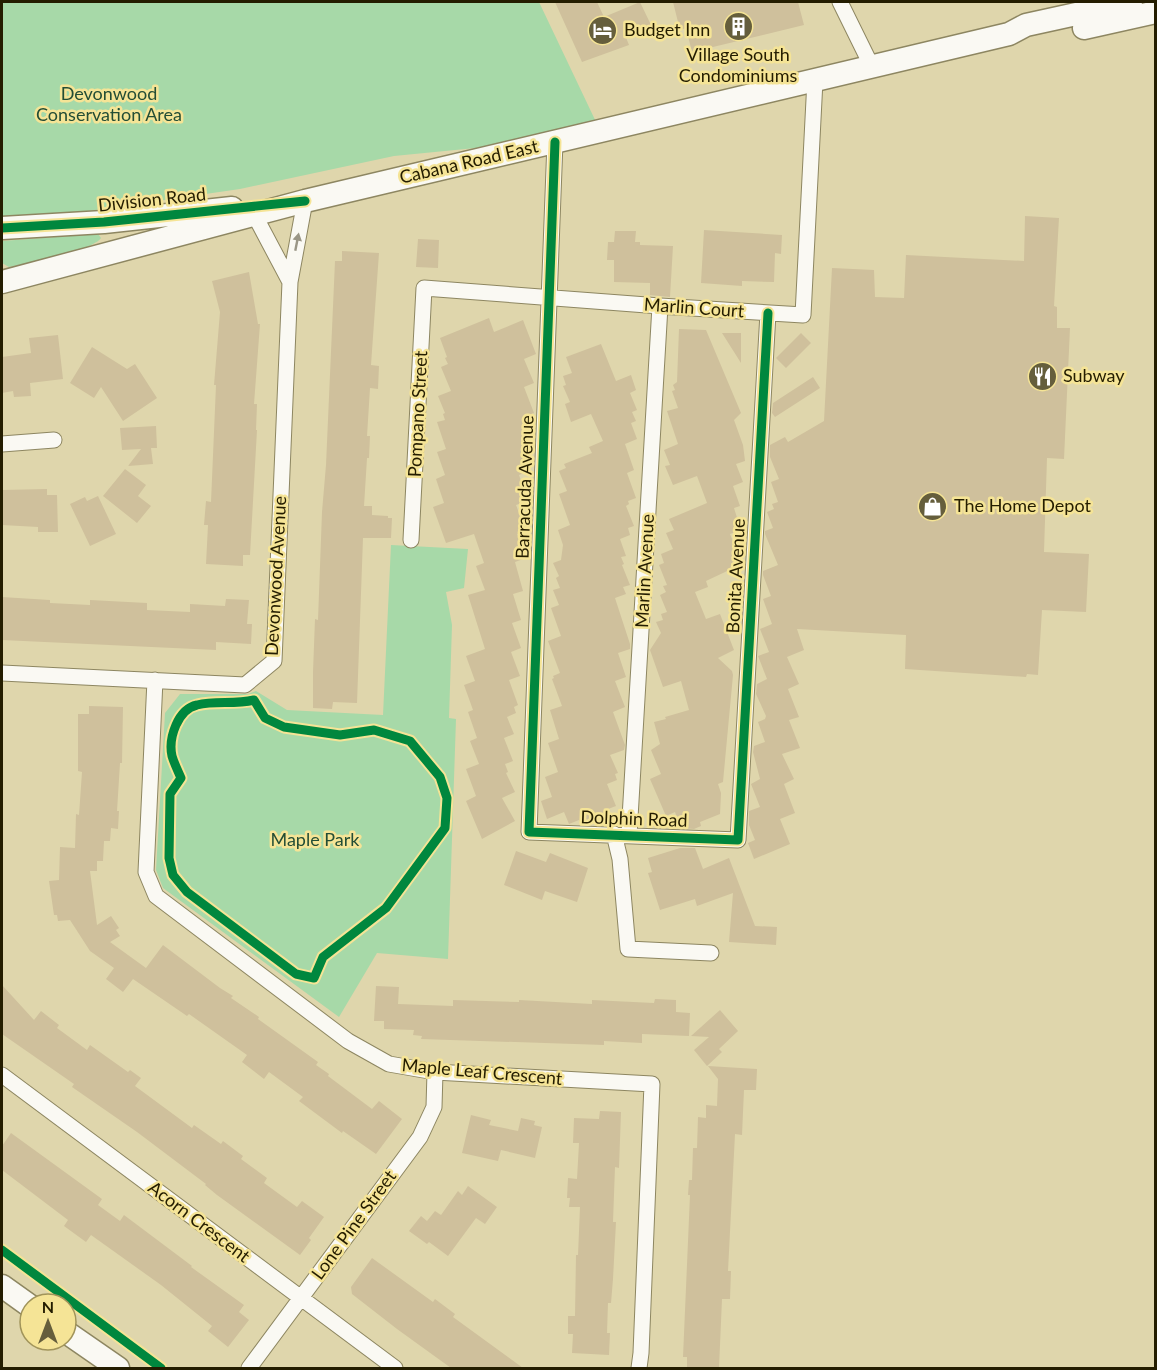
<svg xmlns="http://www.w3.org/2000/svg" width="1157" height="1370" font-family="Lato,sans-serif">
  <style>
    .green { fill: #a7d9a8 }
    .building { fill: #cfc09c }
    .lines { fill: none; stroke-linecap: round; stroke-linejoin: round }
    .minor-casing { stroke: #8d8661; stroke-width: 17 }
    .secondary-casing { stroke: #8d8661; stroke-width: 25 }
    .minor { stroke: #faf9f3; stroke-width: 15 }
    .secondary { stroke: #faf9f3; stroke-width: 22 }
    .cycleway-casing { stroke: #f5e496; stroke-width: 13 }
    .cycleway { stroke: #00873e; stroke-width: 9 }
    .oneway { fill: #9a9686 }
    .labels { text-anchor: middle; stroke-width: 5; stroke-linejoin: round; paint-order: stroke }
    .poi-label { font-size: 18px; fill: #241d00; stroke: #f5e496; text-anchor: start }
    .park-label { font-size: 18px; fill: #234d35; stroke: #f5e496 }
    .street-label { font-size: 18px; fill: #241d00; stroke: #f5e496 }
  </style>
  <rect width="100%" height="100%" fill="#dfd6ac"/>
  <path class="green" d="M2,2H539L597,124L496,146L394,156L240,189L88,211L2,217Z
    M98,234L101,238C92,251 28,263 9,267L2,263V241Z
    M391,545L468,549L464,588L446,592L452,625L449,718L456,719L448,959L377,953L339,1017L163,888L156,870L165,713L180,694H248L256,691L287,710L383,715Z"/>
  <path class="building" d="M555,2H597L604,17L640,2L651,25L625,35L629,45L582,62Z
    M673,2H798L804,25L692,52L686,28L680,30Z
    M1025,216L1059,218L1054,306L1057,307V328H1070L1064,459L1047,458L1044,552L1089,554L1086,612L1042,610L1038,675L1027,674L1026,677L905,669L906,635L797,629L804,650L787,657L799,684L788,689L799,717L789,720L800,748L782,754L794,779L784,784L795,813L780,819L790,844L754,859L748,843L755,840L749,825V811L760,807L751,784L760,779L753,752L754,746L765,742L758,722L765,719L766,716L756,694L757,684L767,679L758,656L769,652L760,629L772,624L763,599L771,596L763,575V571L778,565L765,534V531L773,528L767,512L774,509L772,504L778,502L771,482L779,479L770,457V445L785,437L788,442L824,421L832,268L874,270L875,297L904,298L906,255L1024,261Z
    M704,230L782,235L781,254L775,253L774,282L742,281V286L701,283Z
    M615,231H636L635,242H640V245L673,246L670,297L650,295V283L614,282V260H607L608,242H614Z
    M418,239L439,240L438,268L416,267Z
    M342,251L379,253L371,365L379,366L378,389L370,388L367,436H370L369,458H367L364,506H372V515L388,516V518H392L391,538H363L357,703L333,702L332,709L313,708V672L315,619L318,620L322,512L326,465L335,261H342Z
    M249,272L258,324H260L254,404H257L256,430H257L250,555H243V566L206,564L208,525H204L206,501L211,502L216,385H214L220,312L212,281Z
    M489,318L494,332L523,320L536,354L524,359L534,383L524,387L534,413L523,417L532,442L521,446L529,471L519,475L528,501L516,505L526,531L517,534L526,558L515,562L523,591L513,594L521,620L512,623L521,648L511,652L520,676L509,680L518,705L514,707L516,713L507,717L514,734L504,738L513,761L505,764L508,772L506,773L515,792L502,798L515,821L482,839L466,801L476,796L466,769L479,764L470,741L477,738L468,712L473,710L464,685L475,681L466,656L485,649L468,595L485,590L476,566L484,563L474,534L446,543L433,507L444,503L436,479L445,475L437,452L446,449L437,422L445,420L443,414L445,413L438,396L451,391L441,367L448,364L445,358L447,357L440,338Z
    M679,329L706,330L741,413L734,420L743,445L745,461L736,464L743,482L733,486L740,506L734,508L741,530L730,534L742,564L706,581L708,587L695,592L706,619L720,614L734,650L718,658L732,671L733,675L723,782L718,784L721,793L720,814L700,822L701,826L694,829L681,828L675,812L666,816L650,779L661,774L651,750L660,744L654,722L666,719L665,717L689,710L681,681L663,687L650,650L661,633L656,622L663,620L661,614L667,612L660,595L666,592L663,586L667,585L659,565L664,563L661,554L673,549L666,533L674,530L669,519L707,503L697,476L673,485L665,466L670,465L664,450L678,444L667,411L678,408L672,391L675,390L673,385L677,382Z
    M722,333H741V363Z
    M801,333L811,343L786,368L776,358Z
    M58,335L63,379L30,383L31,396L14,397L13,391L2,393V357L31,353L29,338Z
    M601,344L616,381L631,375L636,390L630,393L637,410L632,412L636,421L631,423L637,439L625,444L634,470L627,473L636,498L628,501L629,504L626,506L634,526L628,528L630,535L620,539L626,556L621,557L624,564L622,565L630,585L623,587L626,594L615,598L630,644V649L618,653L626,677L615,681L625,707L613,712L625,745L624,750L610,755L618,773L615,774L617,780L607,784L616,806L608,809L611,815L586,824H581L579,820L569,824L564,812L547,819L541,801L552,797L545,777L558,772L548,743L559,739L550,710L562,706L552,679L554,678L553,676L560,673L548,641L561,636L551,608L559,605L553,590L560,588L556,578L559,576L553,563L561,560L563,545L558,530L570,525L559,494L567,491L559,471L566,468L564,464L592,453L589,447L603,441L591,414L571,422L565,404L570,402L563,386L566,385L563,376L572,373L566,357Z
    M92,347L127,369L135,364L157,398L123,421L101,387L94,398L70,383Z
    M813,377L820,388L775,417L772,413L773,403Z
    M156,426L157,448H151L153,464L128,466L141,449L122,450L120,428Z
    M125,469L146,485L138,496L151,506L137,523L103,496Z
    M47,489V495H57L58,532H38V527L2,525V490Z
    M98,496L116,534L90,546L70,504L85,497L87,501Z
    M2,597L50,600V603L90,605V600L147,603V610L190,612V604L225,606L226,599L249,600L247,624H252L251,644L216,642V650L2,640Z
    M89,706L123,707L122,763H120L117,811H119L118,829L111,828L110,841H104L103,861H97V871H90L97,925L111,916L119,928L116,930L120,936L110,942L146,968L163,945L220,988L233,996L231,998L259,1017L258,1019L318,1062L316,1065L329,1074L328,1076L372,1109L379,1101L402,1119L376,1154L343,1131L342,1133L299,1101L303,1097L269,1072L264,1079L242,1062L247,1055L189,1014L187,1016L133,979L123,992L106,979L114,968L90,951L70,920L58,921L57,915H54L49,881L59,880L60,847L75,848L76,814L79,815L82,772L78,771V714H89Z
    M680,848H695L703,869L729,858L755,926L777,927L776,945L729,942L733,893L697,906L695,899L660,910L648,873L652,872L648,858Z
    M516,851L546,862L550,853L588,868L577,902L545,891L542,900L504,885Z
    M2,985L34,1020L41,1011L59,1025L57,1028L87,1050L90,1045L128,1072L130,1070L141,1078L135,1086L192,1128L194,1125L221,1144L223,1141L243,1156L241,1159L267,1178L264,1183L297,1207L302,1201L324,1217L309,1238L311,1240L300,1255L217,1195L205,1185L206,1184L137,1132L72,1087L74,1084L2,1034Z
    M376,986L399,987L398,1004L453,1006V1000L519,1002V1000L592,1004V1000L654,1003L655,999L676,1000V1012L690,1013L689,1036L642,1034V1043L604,1041V1045L421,1039L422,1036L413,1035L414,1030L384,1029V1021H374Z
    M720,1010L738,1031L719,1049L722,1052L707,1066L694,1050L709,1037L691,1036Z
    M708,1066L757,1069L756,1090H744L742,1135L735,1134L728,1271H731L730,1299H722L719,1368H687V1357H683L690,1195H688L689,1180H692L693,1148H697L698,1117L706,1118V1105L717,1106L718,1079Z
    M600,1111L621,1112L619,1168L615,1167L613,1222H616L613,1279L611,1303H608L607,1333H610L609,1355L572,1353L573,1334H568V1316H575L576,1255H578L580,1207H569L570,1198H567L568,1178L577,1179L579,1143H573L574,1118L599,1119Z
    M471,1115L491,1120L489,1125L518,1131L521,1118L535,1121L534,1125L542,1127L535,1158L501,1150L498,1161L462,1153Z
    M11,1133L102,1199L98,1205L120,1221L124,1215L192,1266L191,1267L244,1305L239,1312L249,1320L228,1347L208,1331L212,1326L161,1285L91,1235L86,1242L64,1226L68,1220L2,1170V1146Z
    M468,1186L497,1207L485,1224L476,1218L448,1256L429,1242L427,1244L409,1231L421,1216L427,1221L435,1211L441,1215L458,1191L462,1195Z
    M372,1258L433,1302L435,1299L455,1314L453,1317L523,1368H451L397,1329L352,1294L351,1287Z"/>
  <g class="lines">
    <defs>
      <path id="minor" d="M840,2L872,67
        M555,142L529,832L738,840L768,313
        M254,214L290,282
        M2,444L54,440
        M411,540L424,288L660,306L803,315L815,80
        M2,673L245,685L274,661L290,282L305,201
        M155,680L146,872L156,896L348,1041L389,1064L435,1072L652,1084L641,1353L639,1368
        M614,834L620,859L628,949L711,953
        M629,835L660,306
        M2,1075L395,1368
        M249,1368L420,1137L434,1107L435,1072"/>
      <path id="secondary" d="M1084,28L1156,12
        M2,228L104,222L232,208
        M2,282L305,201L1009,34L1026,25L1131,2
        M2,1286L30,1306
        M66,1332L118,1368"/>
    </defs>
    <use href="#minor" class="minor-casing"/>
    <use href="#secondary" class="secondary-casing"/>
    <use href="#minor" class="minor"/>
    <use href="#secondary" class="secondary"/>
    <defs>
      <path id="cycleway" d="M555,142L529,832L738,840L768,313
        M2,228L104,222L305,201
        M254,700L265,718L284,727L340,735L374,730L410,741L440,777L447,798L445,828L386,908L323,957L314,978L296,974L187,892L173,875L169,858L170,794L181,778C178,771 174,763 172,756C168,738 178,709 197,705C216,700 233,705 254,700Z
        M2,1250L161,1368"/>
    </defs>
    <use href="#cycleway" class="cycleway-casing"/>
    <use href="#cycleway" class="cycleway"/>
  </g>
  <defs><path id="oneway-solid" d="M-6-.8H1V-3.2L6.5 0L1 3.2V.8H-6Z" transform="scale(1.5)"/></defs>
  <use class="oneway" href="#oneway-solid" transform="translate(297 242) rotate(-79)"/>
  <defs>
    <symbol id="building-disc" viewBox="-11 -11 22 22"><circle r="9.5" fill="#655e3c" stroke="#f5e496"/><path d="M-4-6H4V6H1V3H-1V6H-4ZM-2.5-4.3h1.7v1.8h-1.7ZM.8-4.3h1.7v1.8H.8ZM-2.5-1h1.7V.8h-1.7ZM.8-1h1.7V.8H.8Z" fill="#fff"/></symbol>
    <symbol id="hotel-disc" viewBox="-11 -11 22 22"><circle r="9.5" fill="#655e3c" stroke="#f5e496"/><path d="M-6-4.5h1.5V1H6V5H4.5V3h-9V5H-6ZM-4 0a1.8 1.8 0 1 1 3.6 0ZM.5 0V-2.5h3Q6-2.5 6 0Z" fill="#fff"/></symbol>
    <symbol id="restaurant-disc" viewBox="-11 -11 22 22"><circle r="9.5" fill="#655e3c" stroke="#f5e496"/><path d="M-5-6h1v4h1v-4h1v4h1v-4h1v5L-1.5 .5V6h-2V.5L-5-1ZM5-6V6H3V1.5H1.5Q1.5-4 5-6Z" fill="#fff"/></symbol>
    <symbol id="shop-disc" viewBox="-11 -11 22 22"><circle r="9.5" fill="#655e3c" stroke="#f5e496"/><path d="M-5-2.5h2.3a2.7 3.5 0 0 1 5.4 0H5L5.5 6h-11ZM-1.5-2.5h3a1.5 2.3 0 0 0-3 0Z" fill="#fff"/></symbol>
  </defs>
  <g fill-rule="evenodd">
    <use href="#building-disc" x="722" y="10" width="33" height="33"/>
    <use href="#hotel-disc" x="586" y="14" width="33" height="33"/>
    <use href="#restaurant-disc" x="1026" y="360" width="33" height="33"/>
    <use href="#shop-disc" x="916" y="490" width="33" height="33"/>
  </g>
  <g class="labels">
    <g class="poi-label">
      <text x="624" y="36">Budget Inn</text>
      <text x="738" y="61" text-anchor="middle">Village South<tspan x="738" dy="21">Condominiums</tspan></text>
      <text x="1063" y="382">Subway</text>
      <text x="954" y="512">The Home Depot</text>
    </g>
    <g class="park-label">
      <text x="109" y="100">Devonwood<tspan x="109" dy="21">Conservation Area</tspan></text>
      <text x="315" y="846">Maple Park</text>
    </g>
    <g class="street-label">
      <text transform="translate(469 162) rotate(-13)" y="6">Cabana Road East</text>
      <text transform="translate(152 200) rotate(-6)" y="6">Division Road</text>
      <text transform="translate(694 308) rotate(4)" y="6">Marlin Court</text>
      <text transform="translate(418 414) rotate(-87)" y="6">Pompano Street</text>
      <text transform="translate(525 487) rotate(-88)" y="6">Barracuda Avenue</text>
      <text transform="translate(645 571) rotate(-87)" y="6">Marlin Avenue</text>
      <text transform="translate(276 576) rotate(-87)" y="6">Devonwood Avenue</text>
      <text transform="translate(736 576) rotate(-87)" y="6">Bonita Avenue</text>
      <text transform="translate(634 819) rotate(2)" y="6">Dolphin Road</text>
      <text transform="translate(482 1072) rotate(5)" y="6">Maple Leaf Crescent</text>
      <text transform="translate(199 1222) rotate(37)" y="6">Acorn Crescent</text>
      <text transform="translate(354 1225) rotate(-54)" y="6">Lone Pine Street</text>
    </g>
  </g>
  <rect width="1157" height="1370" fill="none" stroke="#241d00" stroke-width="6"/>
  <g transform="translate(48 1322)"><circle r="28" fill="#f5e496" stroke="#a1945a" stroke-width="1.5"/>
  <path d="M0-4.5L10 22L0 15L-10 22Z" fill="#655e3c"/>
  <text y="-9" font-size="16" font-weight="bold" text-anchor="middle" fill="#241d00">N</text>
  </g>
</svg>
